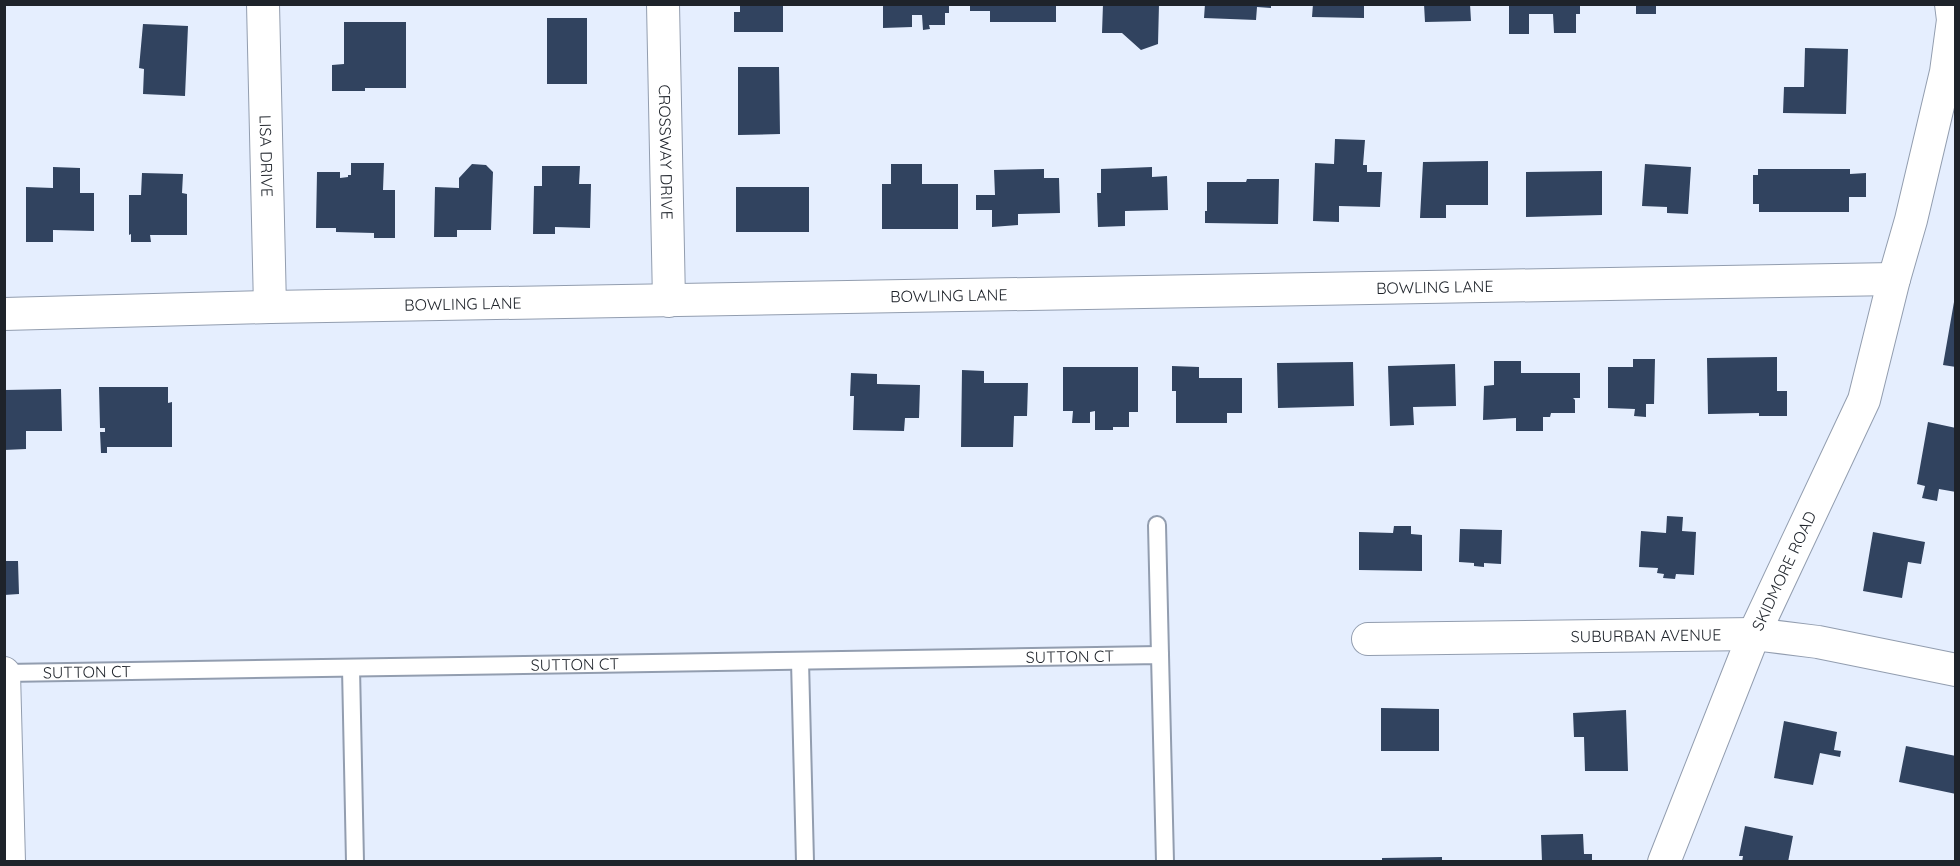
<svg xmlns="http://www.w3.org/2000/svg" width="1960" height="866" font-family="Quicksand,sans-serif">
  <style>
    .building { fill: #31435f }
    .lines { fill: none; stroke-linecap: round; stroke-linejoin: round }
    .service-casing { stroke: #929daf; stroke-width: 20 }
    .minor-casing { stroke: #929daf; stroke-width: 34 }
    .service { stroke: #fff; stroke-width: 16 }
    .minor { stroke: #fff; stroke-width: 32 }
    .labels { text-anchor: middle; stroke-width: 6; stroke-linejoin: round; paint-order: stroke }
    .street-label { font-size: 16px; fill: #1e232a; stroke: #fff }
  </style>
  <rect width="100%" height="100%" fill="#e5eefe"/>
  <path class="building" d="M883,4H949V13H945V25H929L930,29L923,30L922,15H912V27L883,28Z
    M970,4H1056V22H990V11H970Z
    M1103,4H1159L1158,44L1141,50L1122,33H1102Z
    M1205,4H1271V8L1257,7L1256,20L1204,18Z
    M1313,4H1364V18L1312,17Z
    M1424,4H1470L1471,21L1425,22Z
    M1509,4H1580V14H1576V33H1554L1553,14H1529V34H1509Z
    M1636,4H1656V14H1636Z
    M740,5H783V32H734V12H740Z
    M547,18H587V84H547Z
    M344,22H406V88H365V91H332V65L344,64Z
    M143,24L188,26L185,96L143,94L144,69L139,68Z
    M1805,48L1848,49L1846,114L1783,113L1784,87H1804Z
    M738,67H779L780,134L738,135Z
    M1335,139L1365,140L1363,165H1367V172H1382L1380,207L1339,206V222L1313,221L1315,163L1334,164Z
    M1488,161V205H1446V218H1420L1423,162Z
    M351,163H384L383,190H395V238H374V233L336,232V228H316L317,172H340V178L348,177V175H351Z
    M472,164L486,165L493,172L491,230H457V237H434L435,187L459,188V178Z
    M891,164H922V184H958V229H882V184H891Z
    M1645,164L1691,167L1688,214L1667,213V207L1642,206Z
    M542,166H580L579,184H591L590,228L555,227V234H533L534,186H542Z
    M53,167L80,168V193H94V231L53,230V242H26V187L53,188Z
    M1152,167V177L1167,176L1168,210L1125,211V226L1098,227L1097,193H1101V169Z
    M1044,169V178H1059L1060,213L1018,214V225L992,227V210H976V195H995L994,170Z
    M1758,169H1850V174L1866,173V197H1849V212H1759V204H1753V175H1758Z
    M1602,171V215L1526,217V172Z
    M142,173L183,174L182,193L187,194V235H150L151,242H131V234L129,235V195H141Z
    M1247,179H1279L1278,224L1205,223V211H1207V182H1246Z
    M736,187H809V232H736Z
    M1954,302H1956V367L1943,365Z
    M1777,357V391H1787V416H1759V413L1708,414L1707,358Z
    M1633,359H1655L1654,404H1646V417L1634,416L1635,409L1608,408V367H1633Z
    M1494,361H1521V373H1580V398H1573L1575,400V413H1551L1550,417H1543V431H1516V418L1483,420L1484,386L1494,385Z
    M1353,362L1354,406L1278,408L1277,363Z
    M1455,364L1456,406L1413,407L1414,425L1390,426L1388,366Z
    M1172,366L1199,367V378H1242V413H1227V423H1176V391H1172Z
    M1063,367H1138V412H1129V427H1113V430H1095V411L1090,412V423H1072L1073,411H1063Z
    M962,370L984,371V383H1028L1027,416H1014L1013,447H961Z
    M851,373L877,374V384L920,385L919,418H905L904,431L853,430L854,396H850Z
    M99,387H168V403L172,402V447H107V453H101L100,432H105V428H100Z
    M61,389L62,431H26V449L4,450V390Z
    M1928,422L1956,428V492L1939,489L1937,501L1922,498L1925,486L1917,484Z
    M1667,516L1683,517L1682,531L1696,532L1694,575L1676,574L1675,579L1663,578L1664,574L1657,573L1658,568L1639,567L1641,531L1666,533Z
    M1394,526H1411V534L1422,535V571L1359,570V532L1393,533Z
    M1460,529L1502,530L1501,564L1484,563V567L1474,566V563L1459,562Z
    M1873,532L1925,542L1921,564L1908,562L1902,598L1863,591Z
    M4,561H18L19,594L4,595Z
    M1381,708L1439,709V751H1381Z
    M1626,710L1628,771H1585L1584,737H1574L1573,713Z
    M1784,721L1837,732L1834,750L1841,751L1840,757L1820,753L1813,785L1774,778Z
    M1906,746L1956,756V794L1899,782Z
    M1745,826L1793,836L1788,862H1742L1743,856H1739Z
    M1583,834L1584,854H1592V862H1542L1541,835Z
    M1442,857V862H1382V858Z"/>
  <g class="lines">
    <defs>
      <g id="service">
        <path d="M1157,525L1160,655"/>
        <path d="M800,661L805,862"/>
        <path d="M351,668L355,862"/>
        <path id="s1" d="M5,673L1160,655L1165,862"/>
      </g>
      <g id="minor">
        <path id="s2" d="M263,4L270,307"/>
        <path id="s3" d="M663,4L669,301"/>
        <path id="s4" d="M4,314L270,307L1894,279"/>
        <path id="s5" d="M1368,639L1754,634L1818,642L1956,670"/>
        <path d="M4,673L9,862"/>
        <path id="s6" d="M1664,862L1754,634L1864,400L1894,279L1911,220L1946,72L1953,20L1951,4"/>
      </g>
    </defs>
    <use href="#service" class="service-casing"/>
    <use href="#minor" class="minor-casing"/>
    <use href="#service" class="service"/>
    <use href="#minor" class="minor"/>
  </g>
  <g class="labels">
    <g class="street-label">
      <text dy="6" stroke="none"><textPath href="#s3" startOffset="148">CROSSWAY DRIVE</textPath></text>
      <text dy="6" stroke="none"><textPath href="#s2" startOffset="152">LISA DRIVE</textPath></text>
      <text dy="6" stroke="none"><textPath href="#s4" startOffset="1431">BOWLING LANE</textPath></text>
      <text dy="6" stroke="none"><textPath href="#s4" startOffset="945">BOWLING LANE</textPath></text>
      <text dy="6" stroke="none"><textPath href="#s4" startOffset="459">BOWLING LANE</textPath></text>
      <text dy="6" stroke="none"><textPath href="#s6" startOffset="315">SKIDMORE ROAD</textPath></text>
      <text dy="6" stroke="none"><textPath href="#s5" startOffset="278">SUBURBAN AVENUE</textPath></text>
      <text dy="6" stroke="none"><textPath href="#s1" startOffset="1065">SUTTON CT</textPath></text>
      <text dy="6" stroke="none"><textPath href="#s1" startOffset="570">SUTTON CT</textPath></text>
      <text dy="6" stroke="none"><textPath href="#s1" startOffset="82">SUTTON CT</textPath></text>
    </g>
  </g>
  <rect width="1960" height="866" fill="none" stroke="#1e232a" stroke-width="12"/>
</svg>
